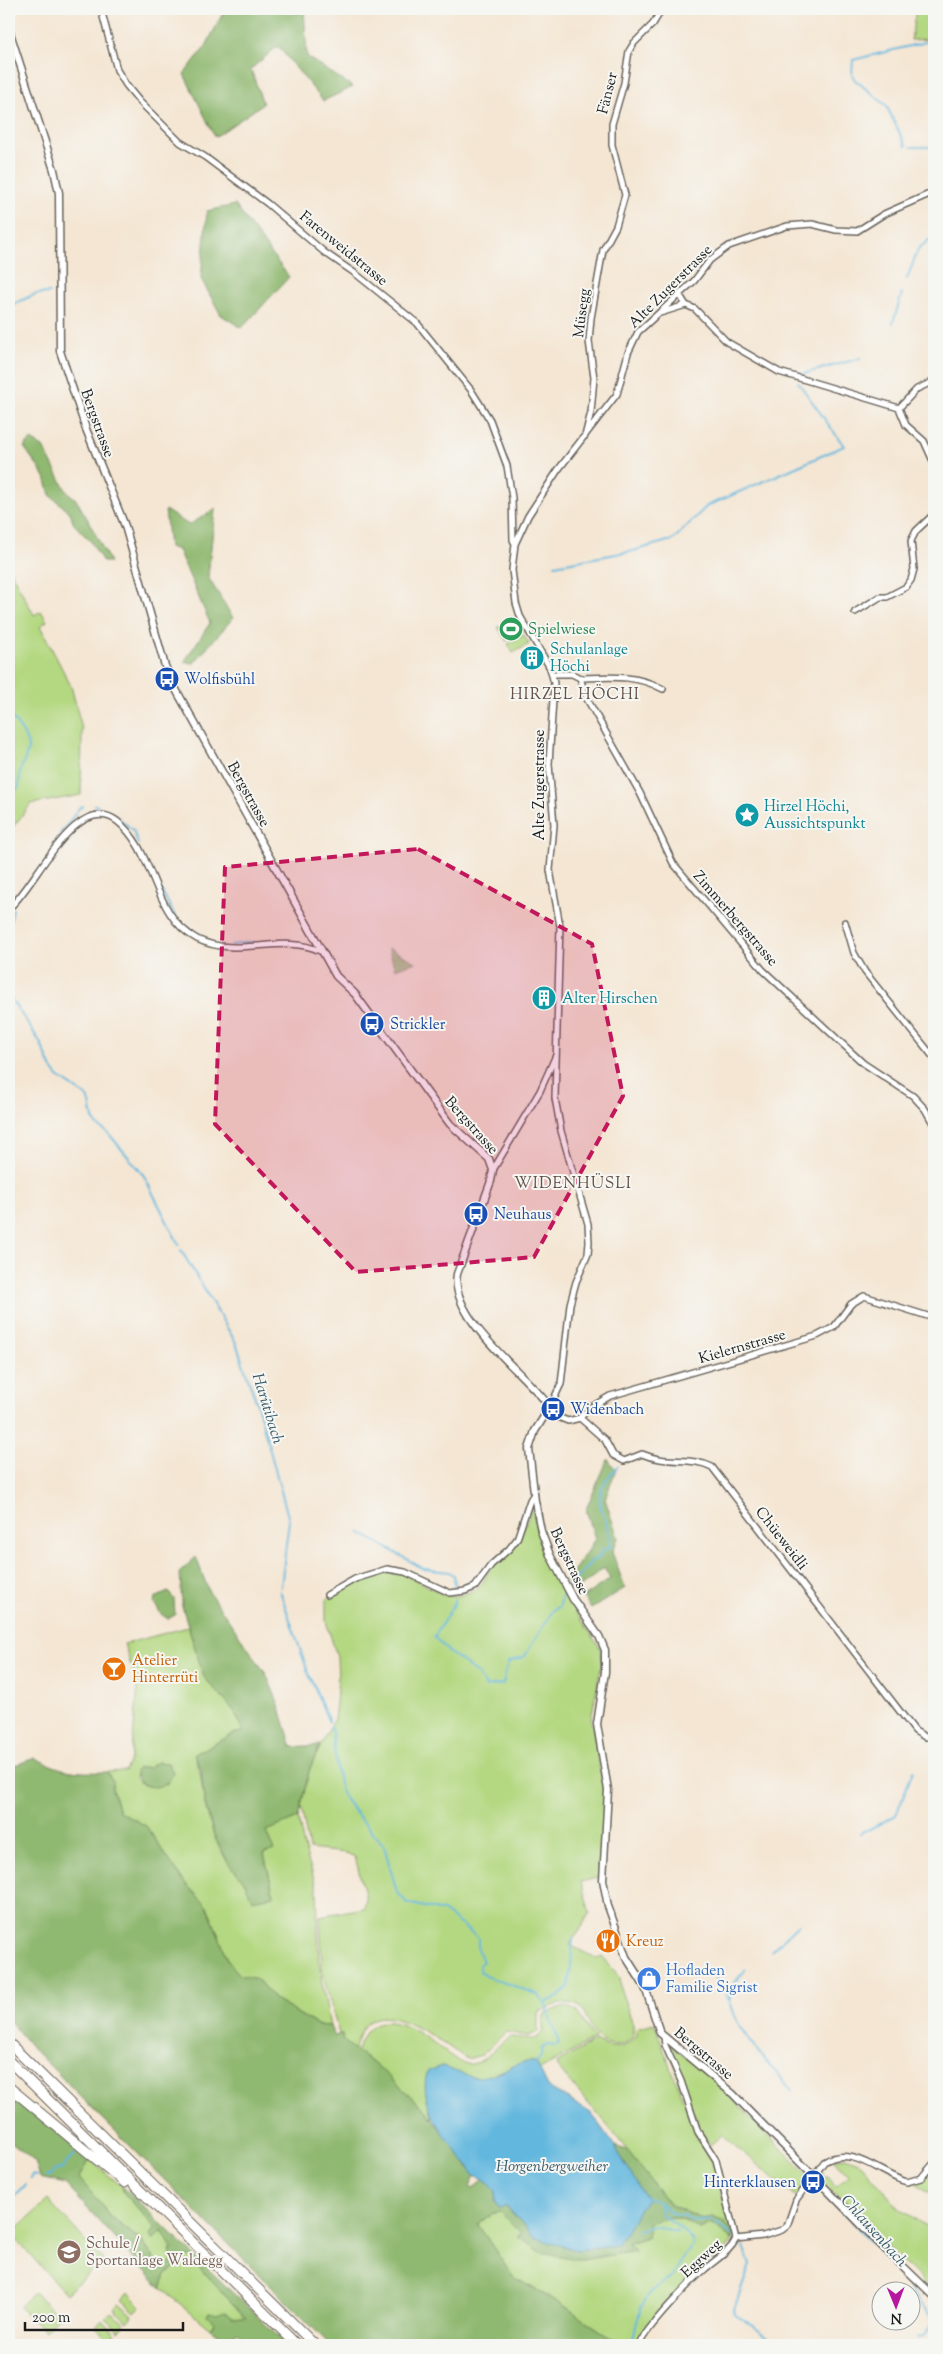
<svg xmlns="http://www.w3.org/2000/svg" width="943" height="2354" font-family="'Sorts Mill Goudy',serif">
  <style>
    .green { fill: #b4d881; stroke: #687a4e; fill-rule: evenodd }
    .forest { fill: #8fb86f; stroke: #566a46 }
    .water { fill: #62b7de; stroke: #3f6a7d }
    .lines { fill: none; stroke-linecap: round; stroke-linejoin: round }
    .stream { stroke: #62b7de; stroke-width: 2 }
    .minor-casing { stroke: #68635c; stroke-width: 8 }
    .tertiary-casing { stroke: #68635c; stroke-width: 9 }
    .motorway-casing { stroke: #68635c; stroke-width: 11 }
    .minor { stroke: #fff; stroke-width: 5 }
    .tertiary { stroke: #fff; stroke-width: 6 }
    .motorway { stroke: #fff; stroke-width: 9 }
    .marked { fill: #c2185b; fill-opacity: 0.2; stroke: #c2185b; stroke-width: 4; stroke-dasharray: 10 6; stroke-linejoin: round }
    .labels { text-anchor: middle; stroke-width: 4; stroke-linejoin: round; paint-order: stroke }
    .street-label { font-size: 15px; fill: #1c1c1c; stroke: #f6f6f2 }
    .leisure-label { font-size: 15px; fill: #27864d; stroke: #f6f6f2; text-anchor: start }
    .culture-label { font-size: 15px; fill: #0d838f; stroke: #f6f6f2; text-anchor: start }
    .transit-label { font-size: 15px; fill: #164399; stroke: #f6f6f2; text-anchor: start }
    .food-label { font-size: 15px; fill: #c56008; stroke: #f6f6f2; text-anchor: start }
    .shop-label { font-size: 15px; fill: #366cbe; stroke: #f6f6f2; text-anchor: start }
    .education-label { font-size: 15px; fill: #785e54; stroke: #f6f6f2; text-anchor: start }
    .neighbourhood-label { font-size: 16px; letter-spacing: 1px; fill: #645249; stroke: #f6f6f2 }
    .water-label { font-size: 16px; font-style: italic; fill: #385a6a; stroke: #f6f6f2 }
  </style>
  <rect width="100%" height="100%" fill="#f6f6f2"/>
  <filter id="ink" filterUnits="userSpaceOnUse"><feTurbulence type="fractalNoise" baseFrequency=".02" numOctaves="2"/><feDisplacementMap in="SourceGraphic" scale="10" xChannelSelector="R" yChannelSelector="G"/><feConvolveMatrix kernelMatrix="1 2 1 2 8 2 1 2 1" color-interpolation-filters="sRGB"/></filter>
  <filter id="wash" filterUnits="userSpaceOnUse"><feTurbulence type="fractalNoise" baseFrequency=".0096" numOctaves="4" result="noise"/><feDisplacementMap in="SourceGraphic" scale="20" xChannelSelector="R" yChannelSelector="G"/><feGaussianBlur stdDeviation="1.12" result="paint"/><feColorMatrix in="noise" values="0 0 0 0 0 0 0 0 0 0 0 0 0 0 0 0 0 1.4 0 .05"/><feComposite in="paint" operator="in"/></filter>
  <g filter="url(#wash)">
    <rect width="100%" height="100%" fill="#f4e6d3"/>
    <path class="green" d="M916,9H934V39L911,40Z
      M9,568L34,615L41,611L47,621L40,626L71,686L82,729L81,795L31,804L9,832Z
      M517,618L525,631L506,641L498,627Z
      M524,635L529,644L513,653L508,644Z
      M532,1505L536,1527L548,1562L572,1606L601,1649L602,1662L591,1719L605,1799L601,1877L581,1882L590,1913L570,1945L597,1959L602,1957L620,1977L621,1991L633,2024V2037C628,2042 623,2045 616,2045C585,2045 593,2009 573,2004C562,2001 548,2008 538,2012V2032L529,2036L506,2032L482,2055L467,2059C447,2046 392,2003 368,2022C361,2027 357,2042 354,2050L344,2041L342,2034H339L322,1971L320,1916L364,1908L366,1898L355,1857L346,1853L309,1849L301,1806L310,1768L334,1719L336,1703L338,1677L337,1657L326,1621V1600L331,1595L351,1583L387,1571L403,1573L446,1596H458L475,1590L483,1582L488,1572L517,1543L528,1518Z
      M188,1627L204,1677L235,1712L243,1732L236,1733L194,1754C201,1769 201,1783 204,1799C207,1816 213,1836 221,1851C230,1868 249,1880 252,1899L274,1896L264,1853L267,1830L298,1818L304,1847L317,1888L319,1966L330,2026L317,2025L275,2000L257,1979L240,1976L229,1962L207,1906L184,1882L146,1826L119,1811L107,1772L125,1771L131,1758L138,1688L124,1644ZM157,1762L168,1783C155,1787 145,1790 135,1778L138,1768H148Z
      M567,2007L576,2011L595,2039L540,2070L535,2062C516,2062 502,2075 484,2078C470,2080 455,2072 443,2066L428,2071C423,2085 428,2105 433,2118L374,2063L356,2052C360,2044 364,2034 369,2028C372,2024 378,2023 383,2022C419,2019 451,2067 472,2064C487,2061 497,2045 509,2037C522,2036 534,2046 543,2031V2018L546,2012Z
      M654,2023L696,2133L713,2161L733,2233L724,2222L712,2217L704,2220L669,2204L612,2131L557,2067L556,2064L595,2041C611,2050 626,2050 637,2035L636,2028Z
      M669,2044L714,2080L809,2176L796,2197L722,2135L710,2145L700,2130L667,2046Z
      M846,2158L861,2164L899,2208L934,2232V2293L819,2178L821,2169L824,2177L827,2176L836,2187L848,2175L833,2159Z
      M90,2160L123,2187V2192L155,2227L153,2240L162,2231L172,2247L170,2251L174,2261L163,2270L141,2241L111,2217L78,2178Z
      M934,2165V2196L916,2183L922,2179Z
      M48,2200L103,2260L66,2294L11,2234Z
      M500,2212L521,2233L518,2236L582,2260L634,2251L628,2243C654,2218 666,2207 700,2229L712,2223L733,2240L726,2250L700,2269L641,2335L637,2345H621L563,2305L513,2277L478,2225L493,2213Z
      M188,2256L247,2319L232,2317L224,2311L210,2329L161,2288L166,2275Z
      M34,2292L59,2316L45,2331L19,2307Z
      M128,2293L141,2306L135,2312L122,2300Z
      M119,2303L133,2315L127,2322L114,2309Z
      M111,2312L125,2324L119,2331L105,2318Z
      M102,2320L116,2333L110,2340L96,2327Z"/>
    <path class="forest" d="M225,9H304L307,57L353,87L323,101L278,46L251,69L263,104L215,137L184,74L206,46Z
      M235,205L289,277L242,328L221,315L201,279L207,211Z
      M31,440L43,447L67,492L75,498L87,518L110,562H103L91,542L73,523L71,514L50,495L45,477L24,447Z
      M215,509L208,577L233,618L194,663L184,662L210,623L178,550L169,547L165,510L189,525Z
      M934,787V840L926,811Z
      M388,948L416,962L395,969Z
      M608,1459L616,1470L605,1499L618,1538L612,1552L625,1588L591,1609L583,1597L610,1579L604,1568L578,1589L566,1582L595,1539L586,1509Z
      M196,1557L209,1592L266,1674L278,1702L292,1747L320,1745L310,1768L298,1818L267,1831L274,1850L264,1854L274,1896L252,1900L245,1882L229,1864L214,1835L204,1800L201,1769L194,1754L236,1733L243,1732L235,1712L204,1677L182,1606L180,1572Z
      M168,1592L174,1599L175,1615L168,1619L161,1614L154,1603L155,1598Z
      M35,1758C64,1772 75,1773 107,1772L113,1782L112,1789L119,1811L146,1826L184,1882L207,1906L229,1962L240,1975L257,1979L275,2000L317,2025L330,2026L334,2036L342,2034L344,2041L354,2050L374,2063L426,2110L475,2176L470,2186L473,2188L484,2179L496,2191L495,2202L499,2207H507L535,2237L577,2250L642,2205L645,2197L625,2168L615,2146L628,2151L669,2204L703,2220L712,2217L724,2222L733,2233V2240L712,2223L700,2229C681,2216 672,2213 650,2222L647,2237L628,2243L635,2251L582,2260L540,2252L518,2237L521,2233L500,2212L493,2213L478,2225L513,2277L563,2305L621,2345H330L33,2049L9,2020V1767Z
      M157,1762L168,1763L173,1772C170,1792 137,1792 135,1771L138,1768H148Z
      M9,2093L90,2160L79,2178L111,2217L141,2241L163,2270L173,2261L170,2257L172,2248L162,2231L153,2240L150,2235L155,2227L123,2192V2187L287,2345H251L237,2332L228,2342L210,2329L214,2323L207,2316L209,2312L217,2314L224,2311L232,2317L246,2318L188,2256L166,2275L161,2288L65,2184L40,2178L35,2162L9,2141Z"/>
    <path class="water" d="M523,2062H536L548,2087L591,2113L614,2145L641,2191L647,2198L617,2246L577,2250L548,2242L535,2237L507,2207L499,2208L495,2202L496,2191L484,2179L472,2174L468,2165L462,2160C446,2134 416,2105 428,2071L443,2066C482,2084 486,2077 523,2062Z"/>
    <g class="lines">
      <path class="stream" d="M906,146L886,105L855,80L852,75L853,60L934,40
        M911,147H934
        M907,279L918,249L934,236
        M9,306L36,294L50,293
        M893,323L902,293
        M799,375L861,358
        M670,541L674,539L707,506L844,446L798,382
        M555,565L633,551L668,541
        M9,714C16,723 28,736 28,749C27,757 22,764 20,772C18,787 23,786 9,794
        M94,805L98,806
        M117,817L133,830L138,844
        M59,836L79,808L83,806
        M54,846L57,840
        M161,890L176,917
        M180,922L205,939
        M9,928L13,909
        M231,945L252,942
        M9,996L40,1042L52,1069L58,1077L86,1096L90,1103L93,1119L97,1125L109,1134L144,1176L179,1245
        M181,1250L236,1343L258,1407L289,1520L281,1587
        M359,1532L424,1569L449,1572L454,1575L455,1589
        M569,1587L592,1561L600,1557L601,1551L610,1547C611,1510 582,1502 618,1466
        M280,1591L308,1672L329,1722
        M454,1599V1604L434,1637L450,1653L478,1674L486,1687L503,1684L508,1662L524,1657L554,1609L559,1607L563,1594
        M331,1726L339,1784L345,1800L384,1846L397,1892L407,1903L443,1911L478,1938V1949L483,1962L480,1964V1972L485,1976L537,1994L546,2006L559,2043L555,2046L547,2045L542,2047L541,2056L535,2064
        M860,1834L896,1815L913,1771
        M771,1951L799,1924
        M745,1969C738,1978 728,1991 730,2003C734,2029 775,2070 792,2091
        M715,1976L729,2000
        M545,2003L558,1997L569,1987L573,1939
        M47,2176H51L54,2171L62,2168L75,2154
        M30,2179L32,2175L37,2176
        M646,2198L659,2202L662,2214L679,2228
        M830,2198L895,2268L934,2321L925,2335L918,2338
        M9,2201L26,2185
        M659,2202L671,2213L684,2215C692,2224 702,2221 712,2220L732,2235
        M681,2229L693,2241V2245L686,2254
        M638,2230L655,2226L677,2232
        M743,2246L750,2265L734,2309L735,2314L780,2345
        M631,2345L641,2307L650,2293L666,2280L673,2277L684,2256
        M911,2345L914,2343"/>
    </g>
  </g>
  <g filter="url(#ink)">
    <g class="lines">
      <defs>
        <path id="minor" d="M101,9L117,70L126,85L140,102L180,142L205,157L268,204L324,252L356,274L417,323L471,390L490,420L507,466L512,498L513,540L515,544
          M679,294L686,305L695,309L727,342L779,372L899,408
          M660,313L686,305
          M899,408L906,425L924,441L934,463
          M899,408L917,389L934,381
          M585,436L591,412L594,378L589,341L591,318L603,250L616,226L625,195L612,145V124L624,83L629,51L634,43L653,24L662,9
          M855,612L880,597H887L906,587L911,580L914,569L911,541L916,531L934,514
          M553,674H572L580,678C610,677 636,674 663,689
          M580,678L587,699L640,793L673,863L763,970L863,1063L913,1096L925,1109L934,1125
          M9,908C35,888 75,790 117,821C156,851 152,916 197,939C237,959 282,933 320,951
          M845,922L854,953L865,972L934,1058
          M493,1170L540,1091L556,1055
          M550,1407L561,1384L570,1304L576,1282L588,1254L589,1242L588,1224L561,1131L555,1098L560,926L550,870L554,825L549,764L554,683L550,668L520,616L516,603L512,570L515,544L528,516L558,470L617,394L628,353L638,332L694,281L710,260L729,246L787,226L812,224L836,230L857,231L884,214L934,192
          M548,1413L568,1421L580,1418L588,1409L610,1396L817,1336L834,1327L851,1304L864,1296L934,1318
          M580,1418L605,1440L613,1455L624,1461L642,1454C667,1465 690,1456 712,1467L915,1731L925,1737L934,1736
          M327,1595L355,1579L387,1569L405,1572L450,1593L465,1591L475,1587L491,1565L509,1549L517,1539L530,1500L534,1494
          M736,2239L763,2236L782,2230L787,2226L796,2200L824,2162C853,2144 880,2175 907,2182L921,2178L934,2163
          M639,2345C646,2328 690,2282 705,2269C716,2259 730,2252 736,2239L716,2160L698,2132L681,2081L665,2045L664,2037"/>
        <path id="tertiary" d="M9,30L54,170L59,193L60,351L86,429L125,526L165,666L174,686L336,976L355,994L450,1124L489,1159L493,1170L491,1181L457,1274C449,1319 526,1374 550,1407L535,1431L529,1449L535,1501L541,1531L550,1555L573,1599L599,1636L605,1650V1672L597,1724L608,1790L603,1880L608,1906L626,1957L645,1987L660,2033L733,2094L886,2250L934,2296"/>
        <path id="motorway" d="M9,2043L315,2345
          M9,2061L297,2345
          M9,2087L125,2183"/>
      </defs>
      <use href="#minor" class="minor-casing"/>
      <use href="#tertiary" class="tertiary-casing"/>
      <use href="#motorway" class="motorway-casing"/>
      <use href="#minor" class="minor"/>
      <use href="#tertiary" class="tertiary"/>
      <use href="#motorway" class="motorway"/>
    </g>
  </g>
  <path class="marked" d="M418,849L592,944L623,1096L534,1257L356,1272L215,1124L225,867Z"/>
  <defs>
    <symbol id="stadium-disc" viewBox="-11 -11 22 22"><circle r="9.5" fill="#2e9e5b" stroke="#f6f6f2"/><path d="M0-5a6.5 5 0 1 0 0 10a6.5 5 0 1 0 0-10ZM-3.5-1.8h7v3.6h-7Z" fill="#fff"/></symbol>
    <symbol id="building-disc" viewBox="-11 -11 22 22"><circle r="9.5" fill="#0f9aa8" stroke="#f6f6f2"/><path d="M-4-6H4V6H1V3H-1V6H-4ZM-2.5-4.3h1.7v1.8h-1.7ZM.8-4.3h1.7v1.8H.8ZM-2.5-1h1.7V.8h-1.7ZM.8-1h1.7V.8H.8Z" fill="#fff"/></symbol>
    <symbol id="bus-disc" viewBox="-11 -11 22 22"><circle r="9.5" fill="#1a4fb4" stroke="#f6f6f2"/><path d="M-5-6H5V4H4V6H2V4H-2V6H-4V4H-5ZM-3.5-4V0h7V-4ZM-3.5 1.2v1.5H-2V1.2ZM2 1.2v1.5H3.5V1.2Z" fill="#fff"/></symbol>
    <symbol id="sight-disc" viewBox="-11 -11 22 22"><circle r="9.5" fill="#0f9aa8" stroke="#f6f6f2"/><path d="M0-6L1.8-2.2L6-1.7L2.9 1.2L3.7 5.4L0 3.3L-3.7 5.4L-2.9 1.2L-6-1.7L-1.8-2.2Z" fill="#fff"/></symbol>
    <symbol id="bar-disc" viewBox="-11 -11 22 22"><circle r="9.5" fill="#e8710a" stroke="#f6f6f2"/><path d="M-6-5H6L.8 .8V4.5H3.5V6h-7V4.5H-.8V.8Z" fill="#fff"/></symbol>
    <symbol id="restaurant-disc" viewBox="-11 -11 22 22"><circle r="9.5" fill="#e8710a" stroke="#f6f6f2"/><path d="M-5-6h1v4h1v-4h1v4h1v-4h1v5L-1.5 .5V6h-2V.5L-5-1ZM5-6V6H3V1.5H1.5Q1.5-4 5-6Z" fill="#fff"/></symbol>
    <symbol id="shop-disc" viewBox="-11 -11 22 22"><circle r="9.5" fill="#3f7fe0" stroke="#f6f6f2"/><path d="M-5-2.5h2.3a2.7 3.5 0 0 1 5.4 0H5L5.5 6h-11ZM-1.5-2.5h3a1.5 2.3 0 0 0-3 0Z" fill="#fff"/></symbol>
    <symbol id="school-disc" viewBox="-11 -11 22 22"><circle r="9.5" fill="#8d6e63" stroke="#f6f6f2"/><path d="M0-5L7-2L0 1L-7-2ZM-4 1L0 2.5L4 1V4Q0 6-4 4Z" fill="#fff"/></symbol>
  </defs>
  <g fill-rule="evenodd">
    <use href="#stadium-disc" x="497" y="615" width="28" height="28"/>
    <use href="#building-disc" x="518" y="644" width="28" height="28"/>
    <use href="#bus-disc" x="153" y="665" width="28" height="28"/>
    <use href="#sight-disc" x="733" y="801" width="28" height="28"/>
    <use href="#building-disc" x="530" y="984" width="28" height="28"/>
    <use href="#bus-disc" x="358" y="1010" width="28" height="28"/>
    <use href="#bus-disc" x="462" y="1200" width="28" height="28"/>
    <use href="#bus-disc" x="539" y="1395" width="28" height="28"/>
    <use href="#bar-disc" x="100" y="1655" width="28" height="28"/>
    <use href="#restaurant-disc" x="594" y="1927" width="28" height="28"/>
    <use href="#shop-disc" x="635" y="1965" width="28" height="28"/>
    <use href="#bus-disc" x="799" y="2168" width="28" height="28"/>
    <use href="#school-disc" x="55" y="2238" width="28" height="28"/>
  </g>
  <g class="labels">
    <g class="street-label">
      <text transform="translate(607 93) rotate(-76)" y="5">Fänser</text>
      <text transform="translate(344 248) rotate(39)" y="5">Farenweidstrasse</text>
      <text transform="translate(670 286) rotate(-45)" y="5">Alte Zugerstrasse</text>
      <text transform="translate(581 313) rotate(-83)" y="5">Müsegg</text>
      <text transform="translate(98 423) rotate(70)" y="5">Bergstrasse</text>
      <text transform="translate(539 785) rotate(-90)" y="5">Alte Zugerstrasse</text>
      <text transform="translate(249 794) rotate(61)" y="5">Bergstrasse</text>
      <text transform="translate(736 918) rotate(49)" y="5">Zimmerbergstrasse</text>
      <text transform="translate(472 1125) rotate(48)" y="5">Bergstrasse</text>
      <text transform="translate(742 1346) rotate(-16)" y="5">Kielernstrasse</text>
      <text transform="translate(782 1538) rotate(52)" y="5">Chüeweidli</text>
      <text transform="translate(570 1561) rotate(65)" y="5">Bergstrasse</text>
      <text transform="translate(704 2053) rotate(40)" y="5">Bergstrasse</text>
      <text transform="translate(701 2258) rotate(-43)" y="5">Eggweg</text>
    </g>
    <g class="leisure-label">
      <text x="528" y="634">Spielwiese</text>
    </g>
    <g class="culture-label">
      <text x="550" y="654">Schulanlage<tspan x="550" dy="17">Höchi</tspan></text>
      <text x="764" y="811">Hirzel Höchi,<tspan x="764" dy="17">Aussichtspunkt</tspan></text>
      <text x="562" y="1003">Alter Hirschen</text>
    </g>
    <g class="transit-label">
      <text x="184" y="684">Wolfisbühl</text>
      <text x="390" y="1029">Strickler</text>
      <text x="494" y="1219">Neuhaus</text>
      <text x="570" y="1414">Widenbach</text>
      <text x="796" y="2187" text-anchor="end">Hinterklausen</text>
    </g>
    <g class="food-label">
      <text x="132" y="1665">Atelier<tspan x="132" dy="17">Hinterrüti</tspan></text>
      <text x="626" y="1946">Kreuz</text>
    </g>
    <g class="shop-label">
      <text x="666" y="1975">Hofladen<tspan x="666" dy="17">Familie Sigrist</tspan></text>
    </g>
    <g class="education-label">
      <text x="86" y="2248">Schule /<tspan x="86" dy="17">Sportanlage Waldegg</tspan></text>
    </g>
    <g class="neighbourhood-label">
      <text x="575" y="699">HIRZEL HÖCHI</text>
      <text x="573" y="1188">WIDENHÜSLI</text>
    </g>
    <g class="water-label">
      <text transform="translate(269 1408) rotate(73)" y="6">Harütibach</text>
      <text x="552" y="2171">Horgenbergweiher</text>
      <text transform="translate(875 2230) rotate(48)" y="6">Chlausenbach</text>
    </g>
  </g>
  <rect width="943" height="2354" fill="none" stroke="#f6f6f2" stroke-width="30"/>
  <g transform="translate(896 2306) rotate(179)"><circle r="24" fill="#f6f6f2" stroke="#9f9f9c"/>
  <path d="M0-4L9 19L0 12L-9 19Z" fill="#b5179e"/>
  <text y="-8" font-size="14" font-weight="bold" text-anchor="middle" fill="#1c1c1c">N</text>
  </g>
  <path d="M25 2322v8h158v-8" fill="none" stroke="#1c1c1c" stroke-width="2.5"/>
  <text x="32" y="2322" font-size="15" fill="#1c1c1c" stroke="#f6f6f2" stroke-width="4" paint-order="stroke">200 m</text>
</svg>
